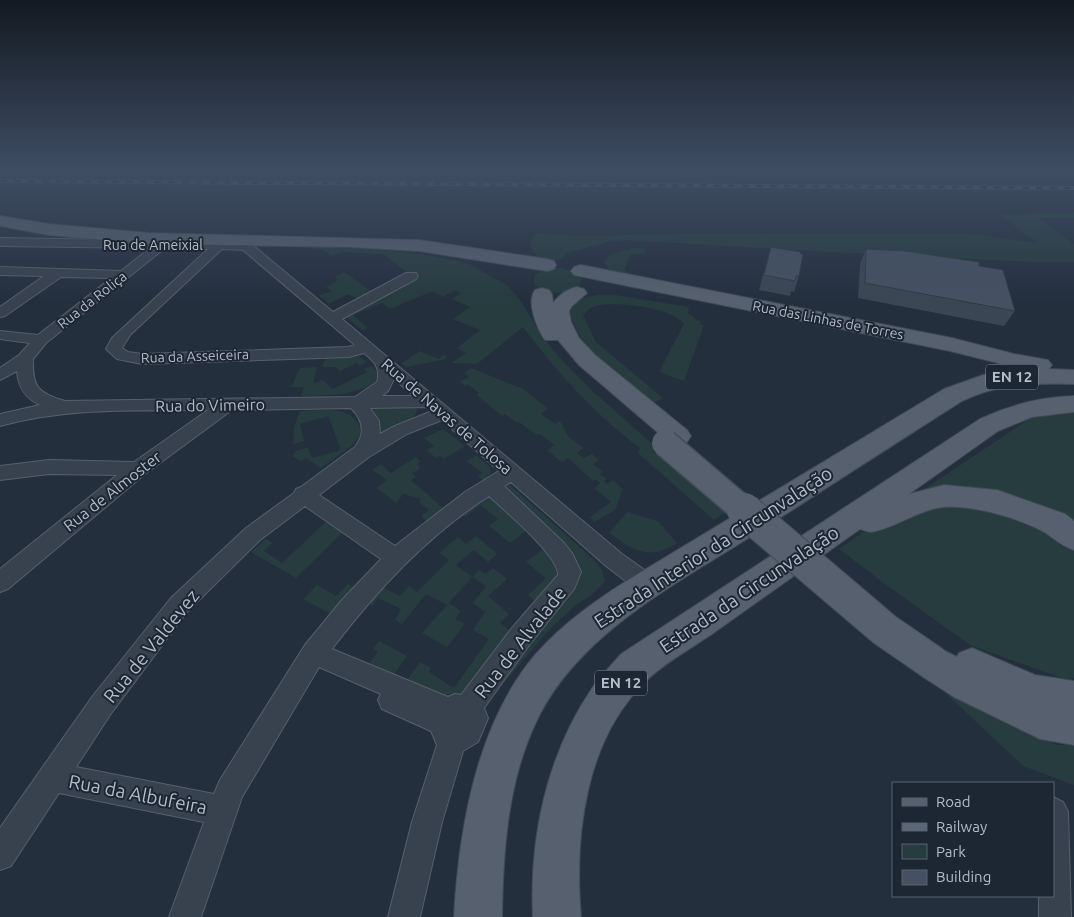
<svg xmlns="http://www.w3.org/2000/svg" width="1074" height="917" font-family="Ubuntu,sans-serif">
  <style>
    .green { fill: #263c3f }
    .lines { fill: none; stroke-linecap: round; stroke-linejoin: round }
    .minor-casing { stroke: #565f6c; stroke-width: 2 }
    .primary-casing { stroke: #414a57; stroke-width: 2 }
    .minor { fill: #38414e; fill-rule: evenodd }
    .primary { fill: #56606e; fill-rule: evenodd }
    .rail-casing { stroke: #5a6575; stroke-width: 4 }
    .rail { stroke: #1d2633; stroke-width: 2.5; stroke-dasharray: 7; stroke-linecap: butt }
    .primary-bridge-far1-casing { stroke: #414a57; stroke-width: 29; stroke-linecap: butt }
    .primary-bridge-casing { stroke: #414a57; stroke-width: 36; stroke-linecap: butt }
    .primary-bridge-far1 { stroke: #56606e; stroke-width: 26 }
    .primary-bridge { stroke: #56606e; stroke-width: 34 }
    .wall { fill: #3b4654 }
    .building { fill: #455162; stroke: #303945 }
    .labels { text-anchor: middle; stroke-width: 4; stroke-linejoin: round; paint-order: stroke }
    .far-street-label { font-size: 14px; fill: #b4bcc9; stroke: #1d2633 }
    .shield { fill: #1d2633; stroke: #878f9c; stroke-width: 1 }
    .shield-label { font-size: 15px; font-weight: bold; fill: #b4bcc9 }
    .street-label { font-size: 16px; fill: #b4bcc9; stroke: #1d2633 }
    .near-street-label { font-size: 19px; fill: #b4bcc9; stroke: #1d2633 }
  </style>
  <rect width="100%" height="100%" fill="#242f3e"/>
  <path class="green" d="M1074,213V218H1039L1074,244V262H1035L811,251L628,240L612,241L566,253L562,259C547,263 531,258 530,241L537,233L577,236L676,234H972L1037,243L1001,215Z
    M298,245L370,249L427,255L469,264L507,285L520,300L544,339L558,356L588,387L728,511L714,520L638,453L640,448C594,414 557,372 523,327L477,364L451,363L466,353L457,348L480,330L453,319L470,307L452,299L461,293L455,290L443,297L433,291L390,309L382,303L353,315L368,328L362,330L345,316L409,274L383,254L342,252L332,255L319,248L314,250L312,248L297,247Z
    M634,248L646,249L644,254H631L624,270L633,276C622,274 608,274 604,262L610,255Z
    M561,268L575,272L582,279L579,287C565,295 545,296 534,283L535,275L545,269Z
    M344,272L374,293L360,300L348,294L329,304L319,296L331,291L326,287L338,280L334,277Z
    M610,294L689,307L688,313L695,318V320L700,321V324L704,325L684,381L659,372L684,324C672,307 615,301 595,306C590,308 587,311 583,315L596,342L663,398L654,403C624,379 579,352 570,312C576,296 594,295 610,294Z
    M420,351L439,359L444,355L447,357L442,360L406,367L402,363Z
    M355,354L367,362L360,366L357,363L340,371L335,367H322L326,358Z
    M372,366L378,373L376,381C354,397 327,395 301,396L304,387H291L300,368L317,367L313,384L322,380L333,389L367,372L364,369Z
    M471,368L523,389L548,409L541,414L555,424L560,421L568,436L583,448L577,453L584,458L592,454L599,460L593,464L603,472L600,474L607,479L604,481L607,484L613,480L623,489L615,510L594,522L590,517L611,502L594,488L600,483L595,479L593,481L568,458L562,462L547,450L554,445L540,434L537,435L519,422L517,423L505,414L502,416L477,395L479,393L467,384L465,386L460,382L469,377L464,373Z
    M413,407L418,410L413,417L385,433L380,431L378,420L373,411L375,409Z
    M329,410C349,410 371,424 354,444L321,468L306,458L301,461L292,456L296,451L308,447L312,458L341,450L328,416L300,424L304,441L293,444L294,427L300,411Z
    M1074,412V678L1065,679L970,645L885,584L839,549L923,490L1032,417Z
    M443,429L465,446L444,459L440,456L436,458L427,450L434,446L424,438Z
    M476,455C487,465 499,470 483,481L478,476L482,473L467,461Z
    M416,457L421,462L417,464L421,468L412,473L416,477L411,480L443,508L426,521L421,516L429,510L419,502L421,499L403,494L396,503L377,488L387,480L372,470L381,464L391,473Z
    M508,483L595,561L602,570L605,581L594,593L573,607L547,632L509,677L505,675L556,609L574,590L578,583V570L509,492L504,485Z
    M488,496L494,497L528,529L510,543L489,526L498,519L481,505L465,517L460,513Z
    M627,512L658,521L677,543C648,561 634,551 609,533Z
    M329,519L345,530L296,578L251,552L266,539L273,543L264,551L282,563Z
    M476,536L497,554L488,562L474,550L456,565L472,577L479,570L486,574L493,568L507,579L488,596L509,614L500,623L512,632L467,696L451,700L406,682L420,662L431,668L429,672L454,688L489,639L473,630L485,612L473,603L486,586L472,577L449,603L461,611L455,619L465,624L447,647L422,633L447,605L426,594L402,624L395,620L401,609L378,598L372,606L366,602L380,586L400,596L409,586L417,592L449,560L439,553L458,537L466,544Z
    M546,547L555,557L561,576L536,602L528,595L546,578L526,562Z
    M348,584L356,589L332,615L303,599L317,585L336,596Z
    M379,641L407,656L393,676L368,665L378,652L373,649Z
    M938,686L1056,745H1074V785L1023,766Z"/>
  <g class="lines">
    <defs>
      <path id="minor" d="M0,238L246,242L250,243L333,312L406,273H416L418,276L416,279L342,319L622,554L656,578L659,585L656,592L648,595L640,592L606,566L511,482L504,486L564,543L572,553L581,572L574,589L530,644L484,708L488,718L478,742L463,751L442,822L420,917H388L412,822L437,745L431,731L382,709L378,700L381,694L319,667L242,797L201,917H169L204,822L59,793L11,866L0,870V828L92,697L171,598L246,528L294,493L296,489L301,487L355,447C366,433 363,420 351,408L232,410L145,474L8,589L0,592V569L117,475L49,474L0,480V466L49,460L134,462L208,410C138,411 67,407 0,426V414L40,405C25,398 18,387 17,371L0,380V368L19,355L30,343L0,339V331L38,335L111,278L61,277L5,316L0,317V307L44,276L0,275V267L121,271L150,248L0,246ZM165,248L208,249L112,338L106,349L117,359L142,364L349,357L364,353C374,361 381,368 377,382L355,397L65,401C38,393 32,387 33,359L46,343ZM222,249L243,250L355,345L348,347L142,354L128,352L122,348L130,335ZM394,379L414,396H382L388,391ZM427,407L432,411L395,426L380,434L379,421L370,408ZM442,420L499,471L465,492L395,546L319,495L369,457L407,434ZM489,496C504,510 560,557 558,575L512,628L461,695L455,694L448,697L332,649C377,590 427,536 489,496ZM305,506L381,559L342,600L305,645L220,780L214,794L76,767L110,715L187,612L260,540Z
        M1053,797L1063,802L1068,812L1071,917H1039V896H1053Z"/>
      <path id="primary" d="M0,216L49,224L149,233L419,240L547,259L554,261L556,265L554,269L547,271L419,251L351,247L149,244L49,235L0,226Z
        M581,265L952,338L1014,354L1048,360L1052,365L1049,369L1074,370V384C1032,383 1000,383 962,401C894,444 826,488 758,532C680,582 585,629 540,714C508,776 503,848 502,917H454C459,829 476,725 535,655C564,622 599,598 636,575L944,389L983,375L1022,369L950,351L574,275L571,271L574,267Z
        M577,287L584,289L587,293L572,306L569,311L571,322L579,338L595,355L687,430L691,436L687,442L678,445L669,442L579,365L558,340H545C537,328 526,303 535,290L542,288L549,290L552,294L553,303C559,295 567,289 577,287Z
        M1074,396V412L1032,417L998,431L909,494L944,485L997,490L1065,514L1074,521V550C1062,546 1055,539 1044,532C1020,518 972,505 944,507C920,509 893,529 871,532C868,532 864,530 860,529C811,564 761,599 712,634C693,647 663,664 647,680C585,739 574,836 581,917H533C529,837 547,754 593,687C601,675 612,665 621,654L980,419C1010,405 1040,397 1074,396Z
        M933,645L957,657L959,653L972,648L1035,675L1074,681V745L1040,739L954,697L920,675L915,663L920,651Z"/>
    </defs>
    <use href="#minor" class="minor-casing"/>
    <use href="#primary" class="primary-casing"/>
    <use href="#minor" class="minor"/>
    <use href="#primary" class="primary"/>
    <defs>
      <path id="rail" d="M0,181L1074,188"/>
    </defs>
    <use href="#rail" class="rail-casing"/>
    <use href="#rail" class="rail"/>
    <defs>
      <path id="primary-bridge-far1" d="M665,443L746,512"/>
      <path id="primary-bridge" d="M744,510L885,630L933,663"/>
    </defs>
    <use href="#primary-bridge-far1" class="primary-bridge-far1-casing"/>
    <use href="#primary-bridge" class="primary-bridge-casing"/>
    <use href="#primary-bridge-far1" class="primary-bridge-far1"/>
    <use href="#primary-bridge" class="primary-bridge"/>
  </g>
  <path class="wall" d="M771,247L800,254L799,276L794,292L791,291L790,296L759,290Z
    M866,249L979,266L1015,311L1004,326L858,298L860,264Z"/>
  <path class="building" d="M771,247L801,252L800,254H803L799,276H796L795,281L764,275Z
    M866,249L905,251L979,262V266L1003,270L1015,311L865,283Z"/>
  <linearGradient id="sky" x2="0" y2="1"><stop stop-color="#141a22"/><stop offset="0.57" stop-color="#3f4d63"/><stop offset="1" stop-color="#3f4d63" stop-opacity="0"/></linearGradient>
  <rect width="1074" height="300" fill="url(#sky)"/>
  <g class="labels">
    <g class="far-street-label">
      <text x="153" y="250">Rua de Ameixial</text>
      <text transform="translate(92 300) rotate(-38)" y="5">Rua da Roliça</text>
      <text transform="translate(828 320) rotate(11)" y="5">Rua das Linhas de Torres</text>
      <text transform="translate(195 356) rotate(-2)" y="5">Rua da Asseiceira</text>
    </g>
    <g class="shield">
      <rect x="986" y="364.5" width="52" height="25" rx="4"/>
      <rect x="595" y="670.5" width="52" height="25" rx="4"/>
    </g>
    <g class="shield-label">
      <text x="1012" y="382">EN 12</text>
      <text x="621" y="688">EN 12</text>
    </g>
    <g class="street-label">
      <text transform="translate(210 405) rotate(-1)" y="6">Rua do Vimeiro</text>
      <text transform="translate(447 416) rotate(41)" y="6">Rua de Navas de Tolosa</text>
      <text transform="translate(112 491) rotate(-38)" y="6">Rua de Almoster</text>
    </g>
    <g class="near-street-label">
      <text transform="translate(713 547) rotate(-33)" y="7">Estrada Interior da Circunvalação</text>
      <text transform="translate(749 589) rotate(-34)" y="7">Estrada da Circunvalação</text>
      <text transform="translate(520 642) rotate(-52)" y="7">Rua de Alvalade</text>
      <text transform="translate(151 646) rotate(-51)" y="7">Rua de Valdevez</text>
      <text transform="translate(138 794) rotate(11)" y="7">Rua da Albufeira</text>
    </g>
  </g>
  <rect x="892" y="782" width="162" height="115" fill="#1d2633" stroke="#59626f"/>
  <rect x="902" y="798" width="25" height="8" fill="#56606e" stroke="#59626f"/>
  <text x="936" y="807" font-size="15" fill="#b4bcc9">Road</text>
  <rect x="902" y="823" width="25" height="8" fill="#5a6575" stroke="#59626f"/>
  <text x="936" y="832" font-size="15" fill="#b4bcc9">Railway</text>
  <rect x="902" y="844" width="25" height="15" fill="#263c3f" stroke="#59626f"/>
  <text x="936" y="857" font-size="15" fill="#b4bcc9">Park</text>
  <rect x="902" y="870" width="25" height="15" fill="#455162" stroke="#59626f"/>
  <text x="936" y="882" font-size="15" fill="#b4bcc9">Building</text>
</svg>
